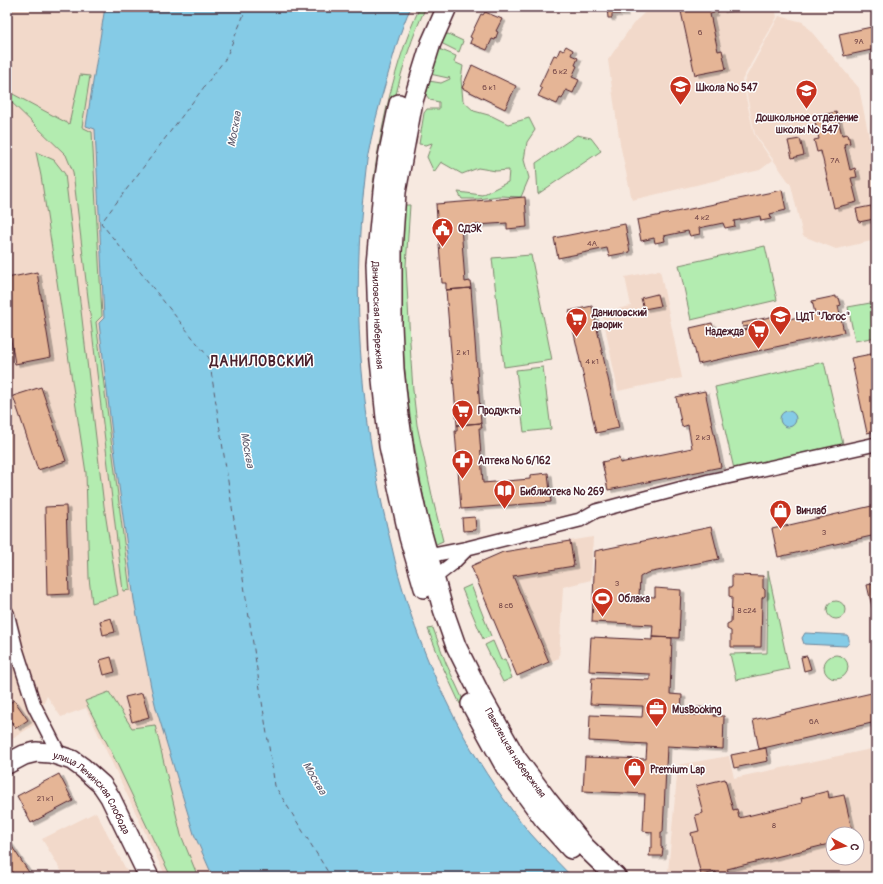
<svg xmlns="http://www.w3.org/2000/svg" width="883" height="884" font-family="Pangolin,sans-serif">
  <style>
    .built { fill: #f2d9ca; fill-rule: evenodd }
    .green { fill: #b3ecb0; stroke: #7e866e }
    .water { fill: #85cbe6; stroke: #6d869b }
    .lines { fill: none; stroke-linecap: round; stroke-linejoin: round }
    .ferry { stroke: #5f5b6c; stroke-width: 1; stroke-dasharray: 5 4; stroke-linecap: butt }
    .building { fill: #e5b596; stroke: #4a1f2b; filter: url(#shadow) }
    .street-casing { stroke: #4a1f2b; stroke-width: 16 }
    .secondary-casing { stroke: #4a1f2b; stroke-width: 22 }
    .street { stroke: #fff; stroke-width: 13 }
    .secondary { stroke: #fff; stroke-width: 19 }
    .labels { text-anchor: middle; stroke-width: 3; stroke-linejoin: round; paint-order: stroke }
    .number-label { font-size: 8px; fill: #714446 }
    .poi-label { font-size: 10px; font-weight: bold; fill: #4a1f2b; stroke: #fff; text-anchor: start }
    .street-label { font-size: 10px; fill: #4a1f2b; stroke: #fff }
    .water-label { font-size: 11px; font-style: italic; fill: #5f5b6c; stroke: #fff }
    .district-label { font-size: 14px; font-weight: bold; letter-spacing: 1px; fill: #4a1f2b; stroke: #fff }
  </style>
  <defs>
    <filter id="shadow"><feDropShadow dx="4" dy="2.5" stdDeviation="0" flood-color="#0004"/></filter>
  </defs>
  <rect width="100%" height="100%" fill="#f7e9e0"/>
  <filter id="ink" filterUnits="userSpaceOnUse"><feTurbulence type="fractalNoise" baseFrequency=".025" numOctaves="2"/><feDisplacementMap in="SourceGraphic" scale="8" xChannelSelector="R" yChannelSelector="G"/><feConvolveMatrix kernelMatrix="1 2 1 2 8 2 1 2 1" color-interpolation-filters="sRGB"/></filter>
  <g filter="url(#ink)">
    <path class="built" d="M7,7H105L86,125L95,129L104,318L99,323L156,708L194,834L213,877H166L86,708L61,717L47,696L34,725L7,742Z
      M650,7H775L777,17L742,80L754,134L772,161L760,170L632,200L620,144L608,60L633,24Z
      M779,16L803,22L859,88L876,171V240L836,249L803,236L791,185L755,134L744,81Z
      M660,270L682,378L618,391L602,312L631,306L625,277Z
      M593,537L591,580L563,587L559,658L517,676L471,566L503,552Z
      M876,748V877H675L668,872L678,765L729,756L734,778ZM833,834H857V858H833Z
      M96,812L130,877H65L42,839Z"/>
    <path class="green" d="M420,7H426C398,66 388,129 377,192H372C379,133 395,60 420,7Z
      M448,34L463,41L459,52L443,44L441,42L444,35Z
      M439,49L456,56L454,62L463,66L461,79L463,101L474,111L492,116L508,124L529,118L535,130L527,142L524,160L529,178L521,197L499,196L478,199H462L458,192L482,195L508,182L509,170L496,171L478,168L462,174L441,162L434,172L427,157L432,143L426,145L419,144L424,113L427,109H439V102L430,100L426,95L429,81L441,83L450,79L449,76L448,78L430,74L436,50Z
      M80,75L90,76L82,127L92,132L102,316L96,322L130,590L123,591L73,172L66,155L7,98V86L11,93L69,124Z
      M577,135L591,138L601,151L538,194L536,163Z
      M36,152L54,160L65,174L104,506L118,595L92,603L89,578L86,473L41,176Z
      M403,205H410L406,266L411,361L413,390L417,425L433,500L443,541L434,545C418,477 407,408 402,338C400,313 398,288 399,263C399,243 402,224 403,205Z
      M765,246L777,300L691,320L679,265Z
      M531,255L552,360L504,367L492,258Z
      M876,302V337L855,341L848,307Z
      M824,362L843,444L734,469L715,387Z
      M543,367L551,429L524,432L516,370Z
      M768,571L789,669L736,680L730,654L767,653Z
      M471,585L491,636L483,639L462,589Z
      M827 610a9 9 0 1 1 18 0a9 9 0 1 1-18 0Z
      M433,628L446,663L464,702L460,704L442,665L428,629Z
      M493,641L501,660L505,659L512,678L503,682L485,645Z
      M824 667a12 12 0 1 1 24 0a12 12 0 1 1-24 0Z
      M109,692L132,728L155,725L181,835L198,877H171L111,751L85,701Z"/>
    <path class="water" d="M105,7H411C400,30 394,54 387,78C379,105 372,132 367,160C365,175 364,191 362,206C352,315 363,425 388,531C393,551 397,571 403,590C418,640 439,690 464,736C483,770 505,803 530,833C543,848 558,862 572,877H213L194,834L156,708L151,687L134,600L112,433L99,323L104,318L95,129L86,126Z
      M780 419a8 8 0 1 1 16 0a8 8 0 1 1-16 0Z
      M805,633L847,635C850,639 850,643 846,646L804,644L802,638Z"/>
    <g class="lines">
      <path class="ferry" d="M247,7L226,58L101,223L209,358L275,786L331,877"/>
    </g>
    <path class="building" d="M607,7H624V14H612V18H608Z
      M680,7H735L721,10L720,8L713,9L714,13L710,14L718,51L722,50L726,69L695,75Z
      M485,12L502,19L496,31L498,32L495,40L492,39L487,50L470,43L472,38L470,37L481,14L483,15Z
      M876,26V49L844,56L839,34Z
      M566,46L573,50L571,55L578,58L575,65L577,66L572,77L579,80L573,93L566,90L562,99L560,98L557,104L538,96L542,89L539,87L554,55L557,56L560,49L563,51Z
      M472,65L516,86L505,109L462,88Z
      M836,112L842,135L848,134L850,143L844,144L850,170L855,168L857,177L851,178L857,202L834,208L821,151L817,152L814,140L819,139L814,117Z
      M800,139L804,155L792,158L788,141Z
      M782,190L786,210L770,214L771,219L761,221L760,216L734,221L735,226L725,228L723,223L699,228L700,234L690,236L688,231L664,236L665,241L655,243L654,238L641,241L637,220Z
      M525,197L527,227L507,229V223L461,226L465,282L470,281L471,288L446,290V283H442L436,204Z
      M871,206L874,219L859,222L856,209Z
      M625,224L630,252L609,256L607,248L558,258L554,238Z
      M37,272L51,357L15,364L7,316V278Z
      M471,288L481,423L457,425L446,290Z
      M657,294L660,306L644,309L641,298Z
      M836,296V298H839L841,305L838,306L844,332L698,364L690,328L712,323L715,336L748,329V326L743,327L742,323L784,314L785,318L781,319V321L815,313L812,301Z
      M592,306L619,428L596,433L569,311Z
      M876,353V431L867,433L851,358Z
      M41,387L66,461L38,470L13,396Z
      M705,391L721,467L608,490L602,462L619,458L620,463L692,448L688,425L682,427L676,397Z
      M481,423L482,428H479L483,483L530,479V475L548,473L551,502L461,509L455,431H457V425Z
      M876,505V535L778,557L772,529Z
      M66,506L69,594L47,595L45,507Z
      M475,517L476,530L463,531L462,518Z
      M711,527L719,559L647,573L640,577L639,596L655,597V588L681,590L679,638L652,637L653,625L592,622L595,551Z
      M570,541L574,566L513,576L549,662L517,676L471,566L503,552Z
      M732,575L763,576V588L765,590V596L762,598L761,647H731V631L727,629V624L731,622L732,597L729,596V587H732Z
      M876,583V624L867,585Z
      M111,618L115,632L103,635L100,621Z
      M591,637L652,640V637L672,638L670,694L682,695L681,714L697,715V707L714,708V716H724L723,749L667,746L663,832H661V847L663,848L662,856H649L650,847H652V832L643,831L645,794L583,791L585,757L646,759L647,744L589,741L590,715L642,717L643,706L590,704L592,678L650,680V674L589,671Z
      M807,656L811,669L804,671L801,657Z
      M111,657L115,672L104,675L100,660Z
      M876,692V722L759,749L753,720Z
      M142,693L149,717L132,722L125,697Z
      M14,700L28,720L16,728L7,716V705Z
      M766,748L768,761L734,768L731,755Z
      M59,774L73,801L31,823L17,796Z
      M725,779L733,810L737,809L739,818L802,803L801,798L828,791L829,798L844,795L853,834H833V843L727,869L729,873L724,874L725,876L720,877V875L717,876L716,872L701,875L691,833L699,831L695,815L703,813L696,786Z
      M7,839L32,877H7Z"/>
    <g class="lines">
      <defs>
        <path id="street" d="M428,556L468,548L580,520L596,511L709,481L876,444
          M434,578L452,564L468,548
          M7,613L16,649L34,705L60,756"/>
        <g id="secondary">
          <path id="s1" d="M447,7L431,43L413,101L396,192L392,251V325L394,369L399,416L407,471L417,516L443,609L456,646L480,694L516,758L548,801L585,847L616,877"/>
          <path id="s2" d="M399,104L388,157L383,191L376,263L379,351L389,446L409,537L424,588"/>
          <path d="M471,704L505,766L544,819L571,849"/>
          <path id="s3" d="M7,764L24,755L36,752L50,753L60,756L72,760L83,768L102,785L110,797L149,877"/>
        </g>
      </defs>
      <use href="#street" class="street-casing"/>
      <use href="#secondary" class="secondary-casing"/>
      <use href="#street" class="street"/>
      <use href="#secondary" class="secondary"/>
    </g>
  </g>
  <defs>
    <symbol id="school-pin" viewBox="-11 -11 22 30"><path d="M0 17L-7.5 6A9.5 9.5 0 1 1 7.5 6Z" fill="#c8321e" stroke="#fff"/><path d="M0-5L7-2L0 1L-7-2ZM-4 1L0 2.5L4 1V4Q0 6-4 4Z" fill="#fff"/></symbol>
    <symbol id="civic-pin" viewBox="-11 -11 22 30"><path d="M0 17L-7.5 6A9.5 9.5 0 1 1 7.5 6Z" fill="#c8321e" stroke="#fff"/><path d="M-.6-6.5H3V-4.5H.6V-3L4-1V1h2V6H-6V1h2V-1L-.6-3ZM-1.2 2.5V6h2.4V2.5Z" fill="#fff"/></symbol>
    <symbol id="supermarket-pin" viewBox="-11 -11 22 30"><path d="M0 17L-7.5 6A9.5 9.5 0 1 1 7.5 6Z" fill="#c8321e" stroke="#fff"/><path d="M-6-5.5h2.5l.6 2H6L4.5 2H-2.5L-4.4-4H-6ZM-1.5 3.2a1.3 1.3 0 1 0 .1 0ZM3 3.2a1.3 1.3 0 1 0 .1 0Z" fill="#fff"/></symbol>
    <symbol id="pharmacy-pin" viewBox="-11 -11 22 30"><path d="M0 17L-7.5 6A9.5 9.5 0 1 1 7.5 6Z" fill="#c8321e" stroke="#fff"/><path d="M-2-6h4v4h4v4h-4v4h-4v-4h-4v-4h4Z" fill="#fff"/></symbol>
    <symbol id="library-pin" viewBox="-11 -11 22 30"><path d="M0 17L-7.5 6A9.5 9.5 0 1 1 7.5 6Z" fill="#c8321e" stroke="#fff"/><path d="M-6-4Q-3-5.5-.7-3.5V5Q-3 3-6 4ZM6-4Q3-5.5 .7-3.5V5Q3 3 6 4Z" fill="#fff"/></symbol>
    <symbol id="shop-pin" viewBox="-11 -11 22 30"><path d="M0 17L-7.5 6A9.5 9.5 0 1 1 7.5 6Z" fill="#c8321e" stroke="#fff"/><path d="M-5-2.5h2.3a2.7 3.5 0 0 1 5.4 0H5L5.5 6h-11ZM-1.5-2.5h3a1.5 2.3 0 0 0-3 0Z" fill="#fff"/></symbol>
    <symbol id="stadium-pin" viewBox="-11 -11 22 30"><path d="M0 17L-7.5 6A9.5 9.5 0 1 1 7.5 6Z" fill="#c8321e" stroke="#fff"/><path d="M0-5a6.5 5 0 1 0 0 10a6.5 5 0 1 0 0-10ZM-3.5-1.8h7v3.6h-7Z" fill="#fff"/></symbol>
    <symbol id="office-pin" viewBox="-11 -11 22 30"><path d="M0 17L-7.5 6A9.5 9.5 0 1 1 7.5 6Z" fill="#c8321e" stroke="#fff"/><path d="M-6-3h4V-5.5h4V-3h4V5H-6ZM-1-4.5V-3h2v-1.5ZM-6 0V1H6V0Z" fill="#fff"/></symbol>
  </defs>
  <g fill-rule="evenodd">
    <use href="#school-pin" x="668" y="74" width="25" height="34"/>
    <use href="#school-pin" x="794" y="78" width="25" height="34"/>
    <use href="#civic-pin" x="430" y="216" width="25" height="34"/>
    <use href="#school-pin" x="768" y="304" width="25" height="34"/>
    <use href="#supermarket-pin" x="564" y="306" width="25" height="34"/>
    <use href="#supermarket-pin" x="746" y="318" width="25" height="34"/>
    <use href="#supermarket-pin" x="450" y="398" width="25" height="34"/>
    <use href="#pharmacy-pin" x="450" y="448" width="25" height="34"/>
    <use href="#library-pin" x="492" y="478" width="25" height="34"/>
    <use href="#shop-pin" x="768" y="498" width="25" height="34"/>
    <use href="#stadium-pin" x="590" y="586" width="25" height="34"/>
    <use href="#office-pin" x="644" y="696" width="25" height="34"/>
    <use href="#shop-pin" x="622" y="756" width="25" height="34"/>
  </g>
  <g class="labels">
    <g class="number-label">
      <text x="700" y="35">6</text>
      <text x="859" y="44">9А</text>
      <text x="560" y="74">6 к2</text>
      <text x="489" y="90">6 к1</text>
      <text x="835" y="163">7А</text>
      <text x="702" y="220">4 к2</text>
      <text x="592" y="246">4А</text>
      <text x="463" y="355">2 к1</text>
      <text x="592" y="364">4 к1</text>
      <text x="703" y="440">2 к3</text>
      <text x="824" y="535">3</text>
      <text x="617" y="586">3</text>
      <text x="506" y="608">8 с6</text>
      <text x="747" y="613">8 с24</text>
      <text x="814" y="724">6А</text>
      <text x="45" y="801">21 к1</text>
      <text x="774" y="828">8</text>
    </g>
    <g class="poi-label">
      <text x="696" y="91">Школа № 547</text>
      <text x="807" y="121" text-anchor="middle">Дошкольное отделение<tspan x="807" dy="12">школы № 547</tspan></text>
      <text x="458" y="232">СДЭК</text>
      <text x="592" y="316">Даниловский<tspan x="592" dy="12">дворик</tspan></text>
      <text x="796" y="320">ЦДТ "Логос"</text>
      <text x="744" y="335" text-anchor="end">Надежда</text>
      <text x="478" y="414">Продукты</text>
      <text x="478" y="464">Аптека № 6/162</text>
      <text x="520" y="495">Библиотека № 269</text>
      <text x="796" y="514">Винлаб</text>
      <text x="618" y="602">Облака</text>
      <text x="672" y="713">MusBooking</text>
      <text x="650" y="773">Premium Lap</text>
    </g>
    <g class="street-label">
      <text dy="4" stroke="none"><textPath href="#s2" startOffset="213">Даниловская набережная</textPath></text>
      <text dy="4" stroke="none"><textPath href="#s1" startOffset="777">Павелецкая набережная</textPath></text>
      <text dy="4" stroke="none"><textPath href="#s3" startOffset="106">улица Ленинская Слобода</textPath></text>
    </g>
    <g class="water-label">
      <text transform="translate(234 129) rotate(-80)" y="4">Москва</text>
      <text transform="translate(248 450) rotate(80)" y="4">Москва</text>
      <text transform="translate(315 778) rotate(60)" y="4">Москва</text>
    </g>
    <g class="district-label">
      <text x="262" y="366">ДАНИЛОВСКИЙ</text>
    </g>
  </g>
  <rect width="883" height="884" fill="none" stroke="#fff" stroke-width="24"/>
  <rect x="12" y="12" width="859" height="860" fill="none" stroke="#4a1f2b" stroke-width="1.5" filter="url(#ink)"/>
  <g transform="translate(845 846) rotate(97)"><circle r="19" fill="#ffffff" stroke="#b7a5aa"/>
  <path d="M0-3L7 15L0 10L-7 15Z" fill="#c8321e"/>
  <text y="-6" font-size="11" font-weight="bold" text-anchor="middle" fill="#4a1f2b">С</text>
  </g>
</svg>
